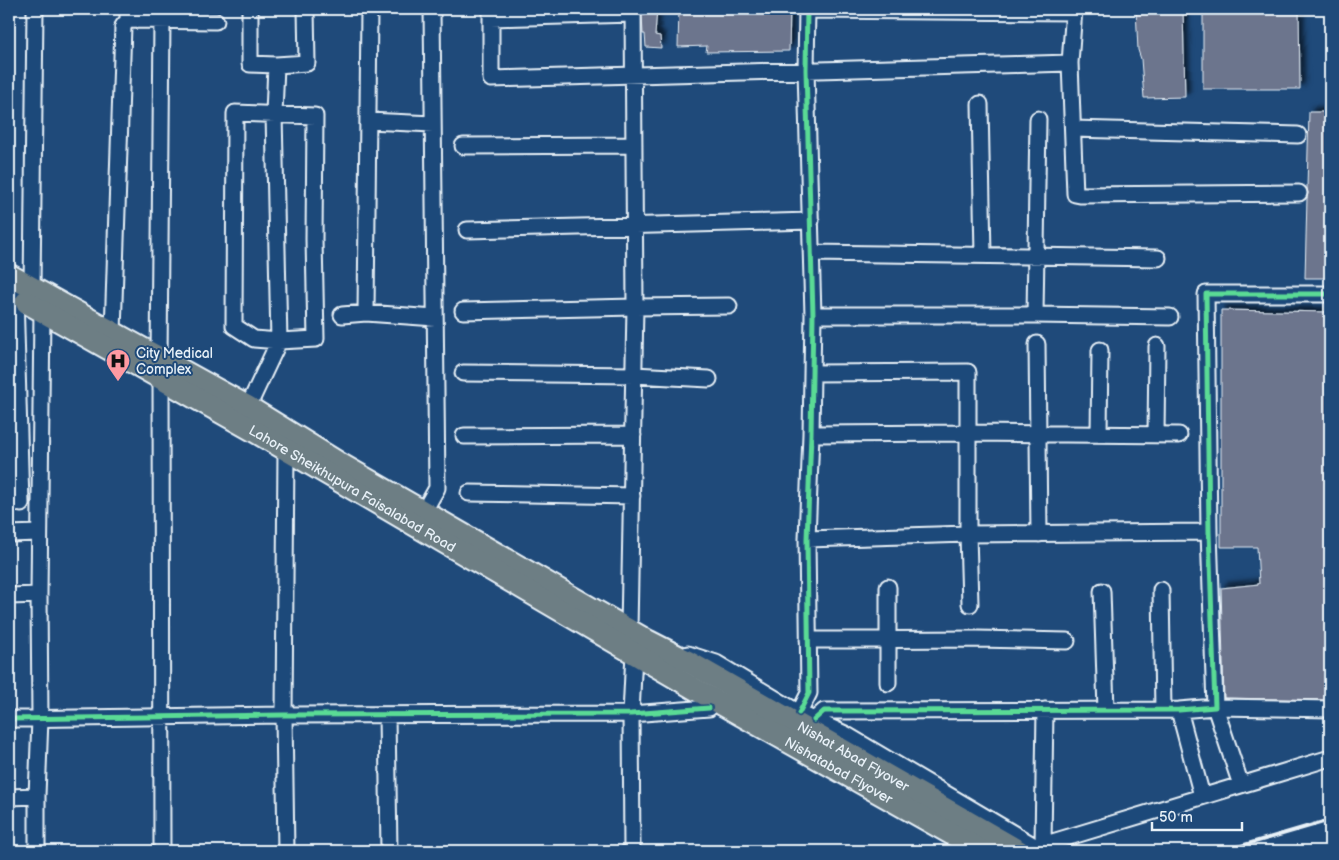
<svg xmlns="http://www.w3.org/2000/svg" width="1339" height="860" font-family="'Balsamiq Sans',sans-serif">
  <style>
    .building { fill: #6c748d; stroke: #e8f1f8; filter: url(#shadow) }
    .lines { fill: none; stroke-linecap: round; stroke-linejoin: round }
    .minor-casing { stroke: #e8f1f8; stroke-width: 19 }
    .highway-casing { stroke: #e8f1f8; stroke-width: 25 }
    .minor { stroke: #1f4a7a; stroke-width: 15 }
    .highway { stroke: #6d7e84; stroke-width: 21 }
    .rail { stroke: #e8f1f8; stroke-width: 4 }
    .cycleway-casing { stroke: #1f4a7a; stroke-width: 8 }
    .cycleway { stroke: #5adb95; stroke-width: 5 }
    .labels { text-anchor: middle; stroke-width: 4; stroke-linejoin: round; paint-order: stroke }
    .poi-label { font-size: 14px; fill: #e8f1f8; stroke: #1f4a7a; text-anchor: start }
    .street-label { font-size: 14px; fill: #e8f1f8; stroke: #1f4a7a }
  </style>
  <defs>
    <filter id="shadow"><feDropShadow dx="4.5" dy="-4.5" stdDeviation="2.5" flood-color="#0009"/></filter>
  </defs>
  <rect width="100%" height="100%" fill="#1f4a7a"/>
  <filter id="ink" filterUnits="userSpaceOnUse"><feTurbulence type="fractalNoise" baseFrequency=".02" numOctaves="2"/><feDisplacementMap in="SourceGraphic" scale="10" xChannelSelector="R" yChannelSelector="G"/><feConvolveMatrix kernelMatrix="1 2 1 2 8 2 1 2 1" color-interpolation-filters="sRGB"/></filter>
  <g filter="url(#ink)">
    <path class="building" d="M645,9H657L655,35L660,36L661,48L646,47L645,34H643L642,15H645Z
      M679,9H790L789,51L706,52L707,46L678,47Z
      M1136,9H1183L1185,97L1144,98L1141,59L1138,50Z
      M1203,9H1299L1300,89H1203Z
      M1309,112H1330V278H1305L1307,198L1308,193L1307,188Z
      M1221,310L1330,312V700L1224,698L1221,588L1259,584L1257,547H1221Z"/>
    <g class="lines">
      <defs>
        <path id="minor" d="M128,9V20L216,21
          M491,9V79L1070,63
          M1074,9L1070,63L1075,194L1080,195L1299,193
          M807,10L1074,12
          M491,18L633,14
          M276,65L307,63L306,9
          M980,104L983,255
          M235,113L315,116L314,239L316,339L279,341L254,339L234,326Z
          M368,121L433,124
          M1073,129L1298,135
          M463,146L634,145
          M467,230L811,221
          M812,253L1158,258
          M32,289L35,9
          M15,295L21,504
          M463,311L635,307L729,306
          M366,313L369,9
          M342,315L366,313L435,318
          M813,315H1035L1170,317
          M1035,315L1038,119
          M113,332L123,26L128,20
          M1037,344L1039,534
          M159,359L162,20
          M463,373L634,375L709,379
          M161,378L162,851
          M248,407L279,341L274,114L276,65L250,64V9
          M811,434L968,433L1179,435
          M1099,434L1100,350
          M1156,435L1157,346
          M464,436L633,435
          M469,493L632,496
          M424,511L437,488L432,9
          M9,534L39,533
          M807,539L968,534V372L812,373
          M888,587V683
          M1161,590L1163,710
          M1102,591L1106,710
          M9,596L39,595
          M970,604L968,534L1209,532
          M629,630L635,307L633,9
          M808,640L977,639L1067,641
          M688,654L716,663L799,713L845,734L1036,847L1330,758
          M1179,710L1202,796
          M799,713L809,693L807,539L811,434L813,315L806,70L807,9
          M387,715L389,851
          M9,719L284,715L631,714L709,708
          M814,720L824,711L1179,710L1215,707L1209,532L1206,294H1330
          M1241,785L1215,707L1330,709
          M9,797L37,796
          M1043,844L1045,710
          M37,851V796L40,719L39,595L42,311
          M286,851L284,715L286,449
          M629,851L632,850L631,714L634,653"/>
        <g id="highway">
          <path id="s1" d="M9,275L248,407L337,462L648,641L689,662L1019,851"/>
          <path id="s2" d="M26,302L256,432L695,689L982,851"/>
        </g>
      </defs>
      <use href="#minor" class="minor-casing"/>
      <use href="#highway" class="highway-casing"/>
      <use href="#minor" class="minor"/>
      <use href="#highway" class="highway"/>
      <path class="rail" d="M1224,851L1330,820"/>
      <defs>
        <path id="cycleway" d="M799,713L809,693L807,539L811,434L813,315L806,70L807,9
          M9,719L284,715L631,714L709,708
          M814,720L824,711L1179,710L1215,707L1209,532L1206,294H1330"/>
      </defs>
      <use href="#cycleway" class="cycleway-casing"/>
      <use href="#cycleway" class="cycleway"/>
    </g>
  </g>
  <defs>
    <symbol id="hospital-pin" viewBox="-11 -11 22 30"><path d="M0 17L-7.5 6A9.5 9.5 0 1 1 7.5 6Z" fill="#ff9aa2" stroke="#1f4a7a"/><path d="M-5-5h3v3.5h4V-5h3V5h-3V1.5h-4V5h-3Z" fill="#111"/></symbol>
  </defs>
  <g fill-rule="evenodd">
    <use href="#hospital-pin" x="104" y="347" width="28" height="38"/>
  </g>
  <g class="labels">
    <g class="poi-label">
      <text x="136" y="358">City Medical<tspan x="136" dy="16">Complex</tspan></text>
    </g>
    <g class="street-label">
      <text dy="5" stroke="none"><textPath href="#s2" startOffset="376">Lahore Sheikhupura Faisalabad Road</textPath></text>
      <text dy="5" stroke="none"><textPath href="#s1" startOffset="972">Nishat Abad Flyover</textPath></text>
      <text dy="5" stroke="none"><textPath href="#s2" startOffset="938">Nishatabad Flyover</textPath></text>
    </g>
  </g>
  <rect width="1339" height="860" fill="none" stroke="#1f4a7a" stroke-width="30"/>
  <rect x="15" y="15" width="1309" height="830" fill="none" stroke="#e8f1f8" stroke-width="2" filter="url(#ink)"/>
  <path d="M1152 822v8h90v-8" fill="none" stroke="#e8f1f8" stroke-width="2.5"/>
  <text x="1159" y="822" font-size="15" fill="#e8f1f8" stroke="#1f4a7a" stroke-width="4" paint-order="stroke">50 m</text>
</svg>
